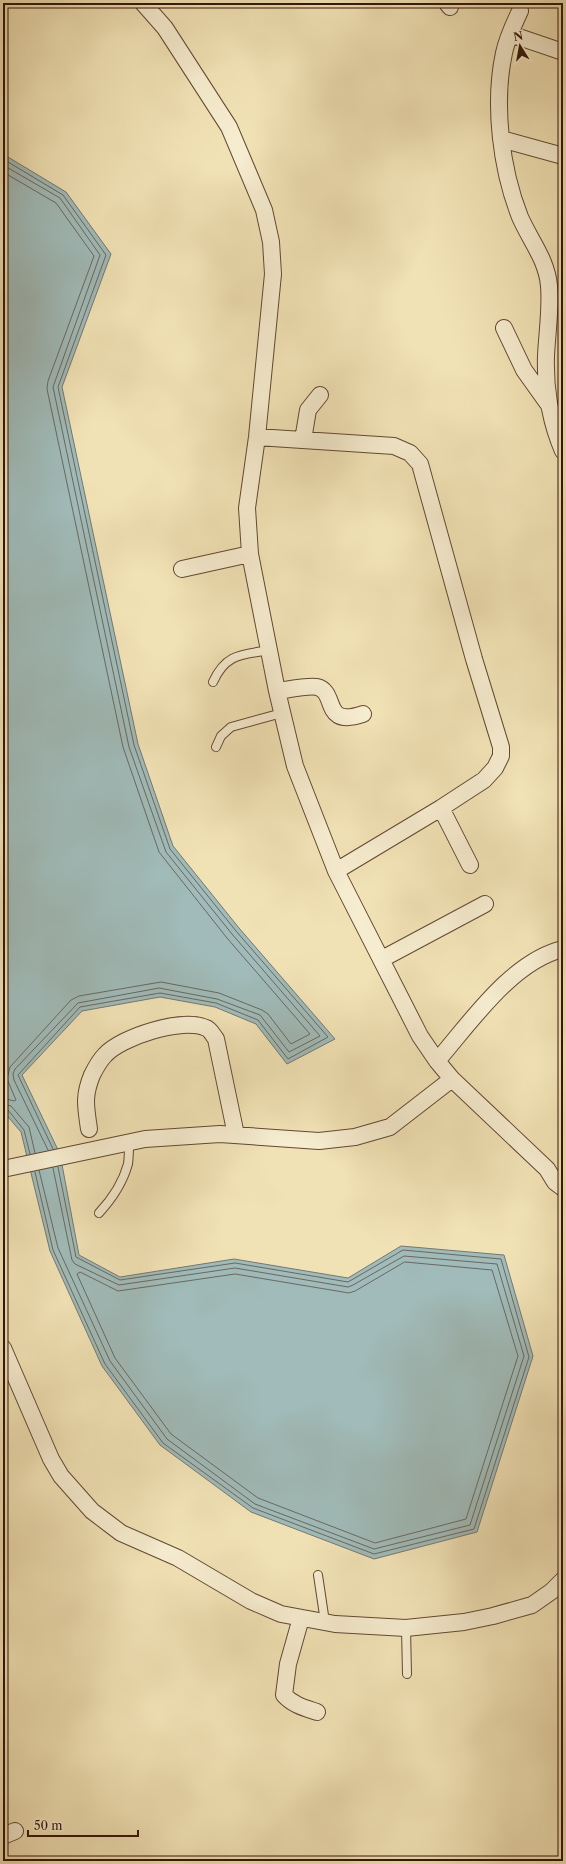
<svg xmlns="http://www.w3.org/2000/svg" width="566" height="1864" font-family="'Libre Caslon Text',serif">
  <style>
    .water { fill: #a0bbb9; stroke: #747872 }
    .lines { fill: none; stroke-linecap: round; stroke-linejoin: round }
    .shore { stroke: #6a6860; stroke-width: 1 }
    .lane-casing { stroke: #624832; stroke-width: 10 }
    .street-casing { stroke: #624832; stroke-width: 18 }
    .lane { stroke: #f6eccf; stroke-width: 8 }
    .street { stroke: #f6eccf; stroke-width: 16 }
  </style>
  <rect width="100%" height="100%" fill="#f1e2b5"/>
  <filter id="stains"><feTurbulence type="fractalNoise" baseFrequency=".005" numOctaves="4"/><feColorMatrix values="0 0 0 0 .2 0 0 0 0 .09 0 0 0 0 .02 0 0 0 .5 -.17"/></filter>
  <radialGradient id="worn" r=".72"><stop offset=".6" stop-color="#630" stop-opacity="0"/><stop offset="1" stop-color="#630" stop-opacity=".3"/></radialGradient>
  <path class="water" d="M3,154L66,192L111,254L62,387L138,744L173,846L239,928L335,1039L287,1064L256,1024L215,1007L160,997L82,1011L22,1075L60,1154L79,1255L120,1277L234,1259L348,1278L401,1246L504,1255L533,1356L477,1532L374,1559L251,1512L160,1445L102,1366L50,1251L21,1132L3,1111Z"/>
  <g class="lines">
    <path class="shore" d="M3,159L63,195L106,255L58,387L134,745L170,849L236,931L328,1037L288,1059L258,1020L216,1003L160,993L80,1007L18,1075L53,1149
      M3,165L60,198L100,255L53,387L129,747L166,852L232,934L320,1036L289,1052L260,1015L217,999L159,988L78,1003L15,1069L13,1074L14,1080L48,1150
      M3,172L56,203L94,256L48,381L47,389L123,747L159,852L227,938L310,1034L291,1044L268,1014L262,1010L219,993L161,982L79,996L71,1000L10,1067L7,1079L16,1100L14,1101L3,1098
      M3,1104L11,1106L29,1127L35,1153
      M3,1109L8,1110L24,1130L30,1154
      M39,1170L58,1248L110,1361L167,1439L255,1504L374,1549L470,1525L524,1356L497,1264L404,1256L353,1285L348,1287L235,1268L119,1285L75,1264L72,1260L53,1168
      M35,1172L53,1250L105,1364L163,1443L253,1508L374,1554L474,1529L529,1357L501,1259L403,1250L348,1282L235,1263L120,1280L76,1257L58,1167
      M405,1262L492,1270L518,1356L466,1519L375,1543L258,1498L171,1434L115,1358L77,1274L80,1272L118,1291L235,1274L349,1293L355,1291Z"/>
    <defs>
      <path id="lane" d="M213,682C226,653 242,655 270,650
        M216,747L221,736L231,727L282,713
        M99,1213C112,1199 123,1182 128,1164C129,1157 129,1149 129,1142
        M318,1575L325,1622
        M406,1628L407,1674"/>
      <path id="street" d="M143,3L165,28L229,127L264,210L271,242L273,274L257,437L247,508L250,554L277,691L295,766L336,871L420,1036L437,1061L452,1079L547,1169L555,1182L563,1188
        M447,3L450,7
        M520,11C514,24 507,38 504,53C493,104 501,169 520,217C530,240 547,260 549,286C551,309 547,333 546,356C545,388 550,421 563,451
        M510,34L563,52
        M501,139L563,156
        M504,328L524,370L549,405
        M257,437L394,446L410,453L420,464L474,659L501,747V756L495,768L484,780L441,808L336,871
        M303,440L308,410L320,395
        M182,569L250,554
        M277,691C285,690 310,685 317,687C338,692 321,728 363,714
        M441,808L470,865
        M382,959L485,904
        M437,1061C470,1023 512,961 563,949
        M89,1129C86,1107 83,1097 92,1075C95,1069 100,1060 105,1055C121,1037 183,1017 206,1028C210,1029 213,1035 216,1039L236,1135
        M3,1169L145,1139L220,1134L319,1141L355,1137L390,1127L452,1079
        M3,1348L51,1459L61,1476L92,1511L121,1533L178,1558L251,1601L281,1614L335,1624L406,1628L464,1622L493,1616L532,1605L552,1591L563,1580
        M301,1618L288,1664L284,1695C293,1705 305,1708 317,1712
        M3,1836L15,1831"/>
    </defs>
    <use href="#lane" class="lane-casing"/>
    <use href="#street" class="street-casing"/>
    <use href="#lane" class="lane"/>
    <use href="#street" class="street"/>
  </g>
  <rect width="566" height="1864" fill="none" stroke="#f1e2b5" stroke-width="16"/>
  <rect x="4" y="4" width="558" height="1856" fill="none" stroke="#331407" stroke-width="2"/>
  <rect x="8" y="8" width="550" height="1848" fill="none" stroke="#331407"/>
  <g transform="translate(520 46) rotate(349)" stroke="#f6eccf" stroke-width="3" paint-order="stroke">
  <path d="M0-3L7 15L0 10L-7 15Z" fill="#331407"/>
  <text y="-6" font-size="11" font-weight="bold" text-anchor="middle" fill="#331407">N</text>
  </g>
  <path d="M28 1830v6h110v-6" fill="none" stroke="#331407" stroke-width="2"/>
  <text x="34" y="1830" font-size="12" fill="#331407" stroke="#f6eccf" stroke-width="3" paint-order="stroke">50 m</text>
  <rect width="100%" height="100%" filter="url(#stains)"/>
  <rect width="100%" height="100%" fill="url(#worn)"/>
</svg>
